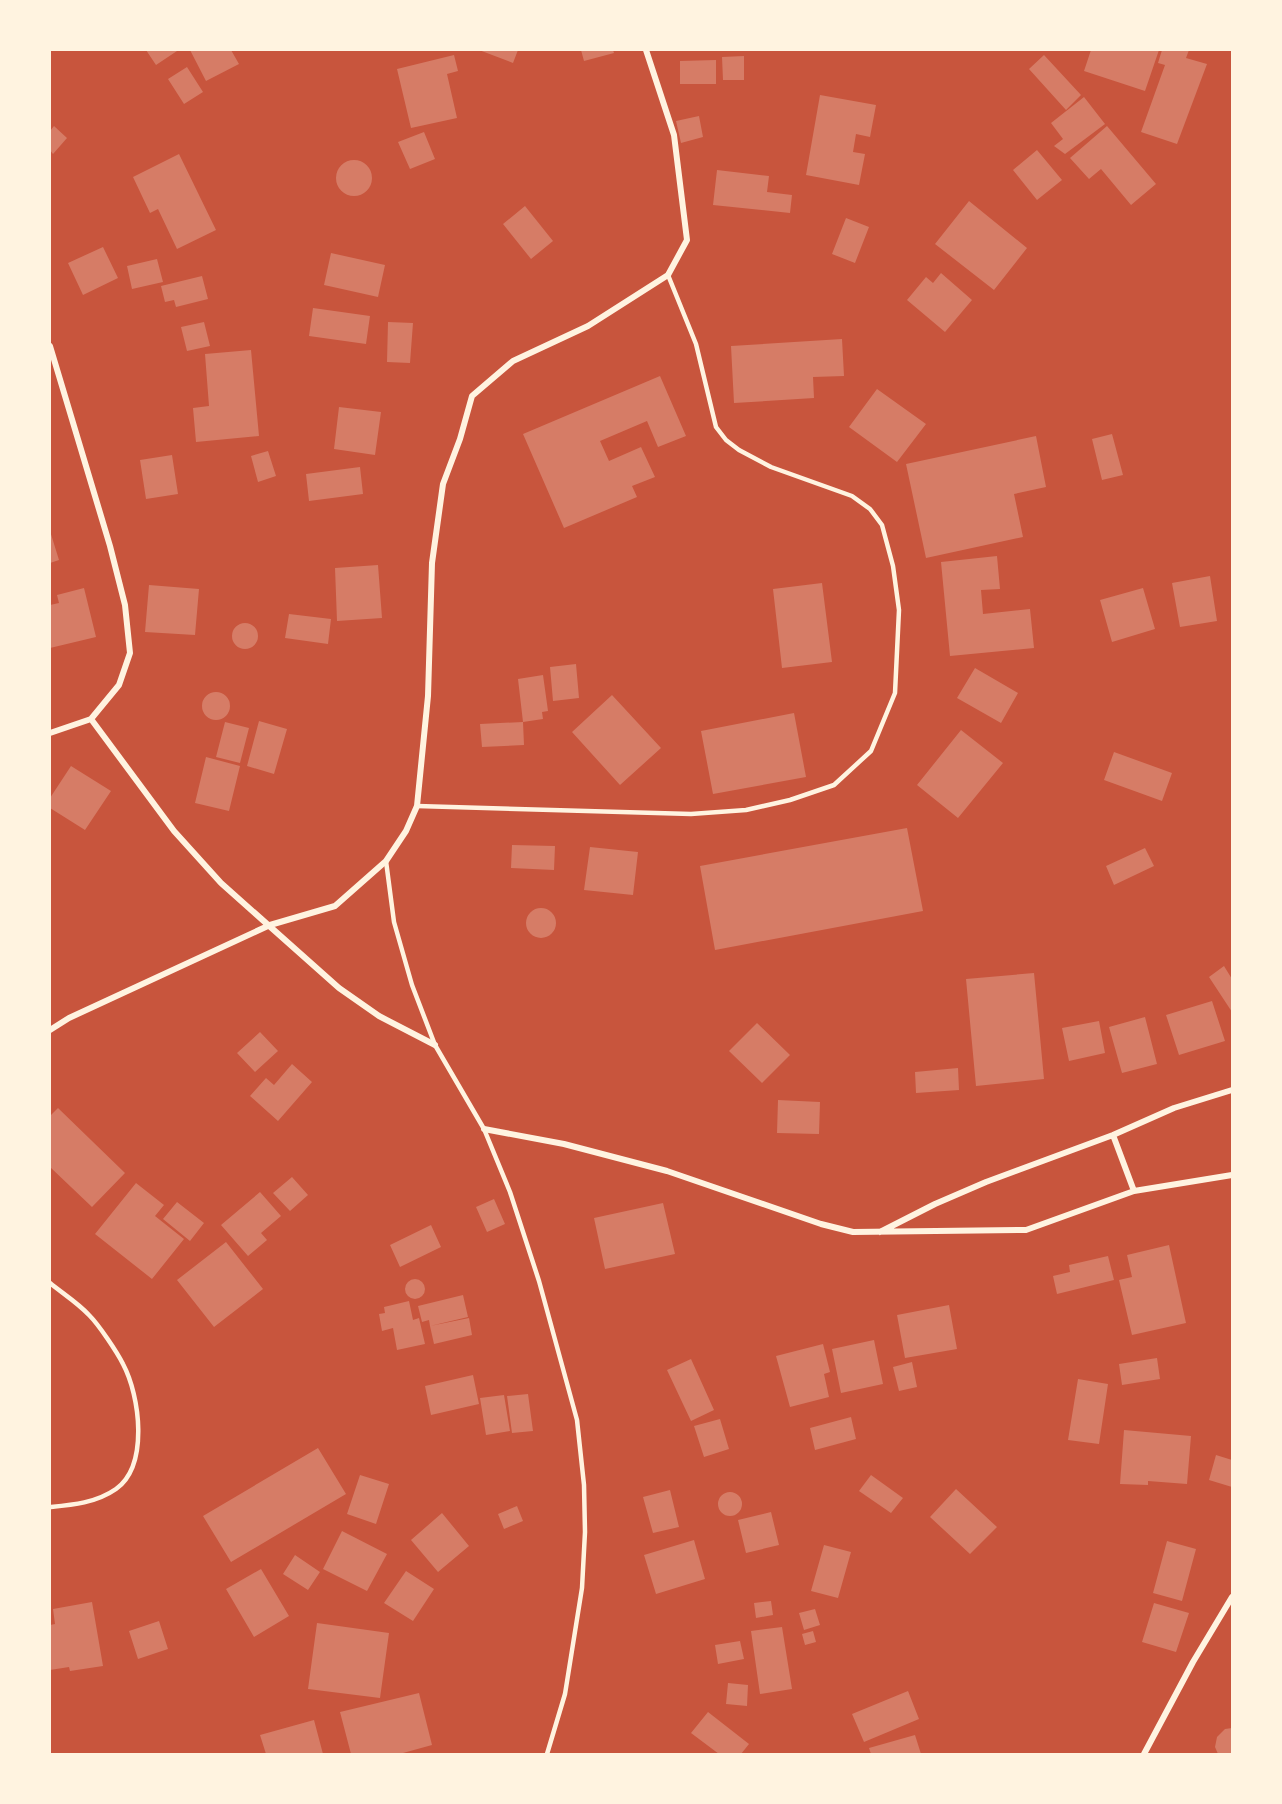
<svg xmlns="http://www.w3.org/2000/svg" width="1282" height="1804" font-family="'Fira Sans',sans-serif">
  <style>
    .building { fill: #d67c66 }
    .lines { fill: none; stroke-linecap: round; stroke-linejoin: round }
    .service { stroke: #fff3e0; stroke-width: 4.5 }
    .minor { stroke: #fff3e0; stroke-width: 6 }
  </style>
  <rect width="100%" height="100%" fill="#c8553d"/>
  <path class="building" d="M146,50H176L177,51L156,65Z
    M190,50H231L239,64L206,81Z
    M479,50H518L513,63Z
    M581,50H613L614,53L584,61Z
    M1091,50H1159L1145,91L1084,71Z
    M1162,50H1189L1186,58L1207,64L1177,144L1141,132L1165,65L1158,63Z
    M454,55L458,71L447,74L457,118L411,128L397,69Z
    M1044,55L1081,95L1066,110L1029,69Z
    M744,56V80H723L722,57Z
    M716,60V84H680V61Z
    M187,67L203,92L184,104L168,79Z
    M820,95L876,105L870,137L856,134L853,152L865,154L859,185L806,175Z
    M1084,97L1105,124L1065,154L1054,146L1063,139L1051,123Z
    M699,116L703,137L681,143L676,121Z
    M54,126L67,138L53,154L50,150V131Z
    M1107,126L1156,184L1131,205L1101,169L1089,179L1070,158Z
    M424,132L435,159L410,169L398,142Z
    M1037,150L1062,180L1037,200L1013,170Z
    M179,154L216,230L177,249L158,209L150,213L133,177Z
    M336 178a18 18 0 1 1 36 0a18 18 0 1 1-36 0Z
    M717,170L769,176L767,192L792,195L790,213L713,205Z
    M969,201L1027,248L994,290L935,244Z
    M525,206L553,241L531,259L503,224Z
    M846,218L869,227L855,263L832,254Z
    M103,247L118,278L83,295L68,263Z
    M331,253L385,265L378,297L324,285Z
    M157,259L163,282L132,289L127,266Z
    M941,273L972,300L945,332L907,300L926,277L933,283Z
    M202,276L208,299L176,307L174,300L165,302L161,286Z
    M313,308L370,316L366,344L309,336Z
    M204,322L210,346L187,351L181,327Z
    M388,322L413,323L410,363L387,362Z
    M842,339L844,376L813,377L814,398L734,403L731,346Z
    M251,350L259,436L196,442L193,408L209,406L205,354Z
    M660,376L686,436L658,447L647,421L600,441L609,461L641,447L655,477L632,486L637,497L564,528L523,434Z
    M877,389L926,424L897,462L849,427Z
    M339,407L381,412L375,455L334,449Z
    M1112,434L1123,475L1102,480L1092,439Z
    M1036,436L1046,487L1014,494L1023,537L926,558L906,464Z
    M268,451L276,476L258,482L251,456Z
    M172,455L178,494L146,499L140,460Z
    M360,467L363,494L309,501L306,474Z
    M50,531L59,560L50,563Z
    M997,556L1000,589L981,590L983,614L1030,609L1034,648L950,656L941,562Z
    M378,565L382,618L337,621L335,568Z
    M1210,576L1217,621L1180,627L1172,583Z
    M822,583L832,662L782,668L773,589Z
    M149,585L199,589L195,635L145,632Z
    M84,588L96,637L50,648V605L59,603L57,595Z
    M1143,588L1155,629L1112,642L1100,600Z
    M289,614L331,619L328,644L285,638Z
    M232 636a13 13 0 1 1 26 0a13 13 0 1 1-26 0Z
    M576,664L579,698L553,701L550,667Z
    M975,668L1018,693L1001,723L957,698Z
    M543,675L548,711L542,712L543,719L523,722L518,679Z
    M202 706a14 14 0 1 1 28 0a14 14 0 1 1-28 0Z
    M612,695L661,748L620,785L572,732Z
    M794,713L806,777L713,794L701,731Z
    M259,721L287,729L274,774L247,766Z
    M225,722L249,728L240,763L216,757Z
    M523,722L524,745L482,747L480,724Z
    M961,730L1003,763L958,818L917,785Z
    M1114,752L1172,773L1162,801L1104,780Z
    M206,757L240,766L229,811L195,803Z
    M71,766L111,791L85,830L50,808V798Z
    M907,828L923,911L715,950L700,866Z
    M512,845L555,846L554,870L511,868Z
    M590,847L638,852L633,895L584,890Z
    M1145,848L1154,866L1114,885L1106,866Z
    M526 923a15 15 0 1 1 30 0a15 15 0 1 1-30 0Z
    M1224,966L1232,979V1012L1209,977Z
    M1034,973L1044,1079L976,1086L966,979Z
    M1212,1001L1225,1041L1179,1055L1166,1015Z
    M1145,1017L1157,1064L1122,1073L1109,1027Z
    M1099,1021L1105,1053L1069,1061L1062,1028Z
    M757,1023L790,1055L762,1083L729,1051Z
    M260,1032L278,1051L255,1072L237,1053Z
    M292,1064L312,1082L278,1121L250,1096L266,1078L274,1085Z
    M958,1068L959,1090L916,1093L915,1072Z
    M778,1100L820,1102L819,1134L777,1133Z
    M58,1108L125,1173L92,1207L50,1167V1116Z
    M292,1177L308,1195L290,1211L273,1193Z
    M136,1183L164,1205L155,1216L184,1239L152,1279L95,1234Z
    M260,1192L281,1216L261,1233L267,1240L248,1256L221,1225Z
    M494,1199L505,1224L487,1232L476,1207Z
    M177,1202L204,1223L190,1241L163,1219Z
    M663,1203L675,1254L605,1269L594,1218Z
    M431,1225L441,1247L400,1267L390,1245Z
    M226,1242L263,1289L214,1327L177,1280Z
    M1169,1245L1186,1323L1132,1335L1119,1280L1132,1277L1127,1255Z
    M1108,1256L1114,1280L1057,1294L1053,1276L1070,1272L1069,1265Z
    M405 1289a10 10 0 1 1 20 0a10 10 0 1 1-20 0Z
    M463,1295L468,1317L430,1326L429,1320L422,1322L418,1306Z
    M409,1301L413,1320L419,1318L425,1344L397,1350L393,1328L382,1331L379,1314L385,1313L384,1307Z
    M949,1305L957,1349L905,1358L897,1315Z
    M469,1318L472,1335L434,1344L430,1326Z
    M874,1340L883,1384L841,1393L832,1349Z
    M823,1344L830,1372L824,1374L829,1397L790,1407L776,1356Z
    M1157,1358L1160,1379L1122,1385L1119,1364Z
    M691,1359L714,1410L691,1421L667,1370Z
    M912,1362L917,1387L899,1391L893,1367Z
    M473,1375L479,1404L431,1415L425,1386Z
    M1078,1379L1108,1384L1099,1444L1068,1440Z
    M528,1394L533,1431L512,1433L507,1396Z
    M504,1395L510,1431L486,1435L480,1398Z
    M851,1417L856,1439L815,1450L810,1428Z
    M720,1419L729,1449L704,1457L694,1426Z
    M1124,1430L1191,1436L1187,1484L1148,1481V1485L1120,1484Z
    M318,1448L346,1494L231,1562L203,1516Z
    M1216,1455L1232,1460V1487L1209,1480Z
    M360,1475L389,1484L376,1524L347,1514Z
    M871,1475L903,1498L891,1513L859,1491Z
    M956,1489L997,1527L970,1554L930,1517Z
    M670,1490L679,1527L653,1533L643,1497Z
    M718 1504a12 12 0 1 1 24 0a12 12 0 1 1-24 0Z
    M517,1506L523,1521L504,1529L498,1514Z
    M771,1512L779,1545L746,1553L738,1520Z
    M442,1513L469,1546L438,1572L411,1540Z
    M342,1531L387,1554L367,1591L323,1569Z
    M694,1540L705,1579L656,1594L644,1555Z
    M1167,1541L1196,1549L1182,1601L1153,1593Z
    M824,1545L851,1552L838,1598L811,1591Z
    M295,1555L320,1572L308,1590L283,1574Z
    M261,1569L289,1616L254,1637L226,1589Z
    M406,1571L434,1589L413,1621L384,1603Z
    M771,1601L773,1615L756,1618L754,1603Z
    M92,1602L103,1666L70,1671L69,1667L50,1670V1625L55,1624L53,1609Z
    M1154,1603L1189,1613L1176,1652L1142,1642Z
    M815,1609L820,1625L804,1630L799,1613Z
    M159,1621L168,1649L138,1659L129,1631Z
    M317,1623L389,1633L380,1698L308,1689Z
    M782,1627L792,1689L760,1694L751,1631Z
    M813,1631L816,1642L805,1645L802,1634Z
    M740,1641L744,1659L718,1664L715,1645Z
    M728,1683L748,1685L747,1706L726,1704Z
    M908,1691L919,1719L864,1742L852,1714Z
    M419,1693L432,1745L403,1753V1754H351L340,1712Z
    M708,1712L749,1744L741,1754H719L691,1733Z
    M314,1720L323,1754H266L260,1735Z
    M1232,1728V1754H1218L1215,1747L1217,1737L1225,1729Z
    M915,1735L921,1754H871L869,1748Z"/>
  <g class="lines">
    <path class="service" d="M417,806L691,814L746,810L790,800L834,785L871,751L895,693L899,610L893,566L882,525L870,509L852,496L771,467L739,450L726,440L716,427L696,344L668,275
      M386,861L394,922L412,985L435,1045L484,1129L510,1192L539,1281L577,1420L584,1485L585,1532L582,1588L565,1694L547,1754
      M50,1283C62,1293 78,1303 89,1315C99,1325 117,1352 123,1364C140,1396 149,1465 116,1489C96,1503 72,1505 50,1507"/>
    <path class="minor" d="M50,346L110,546L125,605L130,653L119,685L91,719
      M50,733L91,719L174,831L221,883L339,988L379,1016L435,1045
      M50,1030L69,1018L270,925L335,906L386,861L406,831L417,806L428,696L432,563L443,484L460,439L472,396L513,361L588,326L668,275L687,240L674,135L646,50
      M484,1129L564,1144L667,1171L821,1224L853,1232L1026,1230L1134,1191L1232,1175
      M1113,1135L1134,1191
      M880,1232L935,1204L986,1182L1113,1135L1174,1108L1232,1090
      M1144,1754L1193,1662L1232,1597"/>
  </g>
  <rect width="1282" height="1804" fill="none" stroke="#fff3e0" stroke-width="102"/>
</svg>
